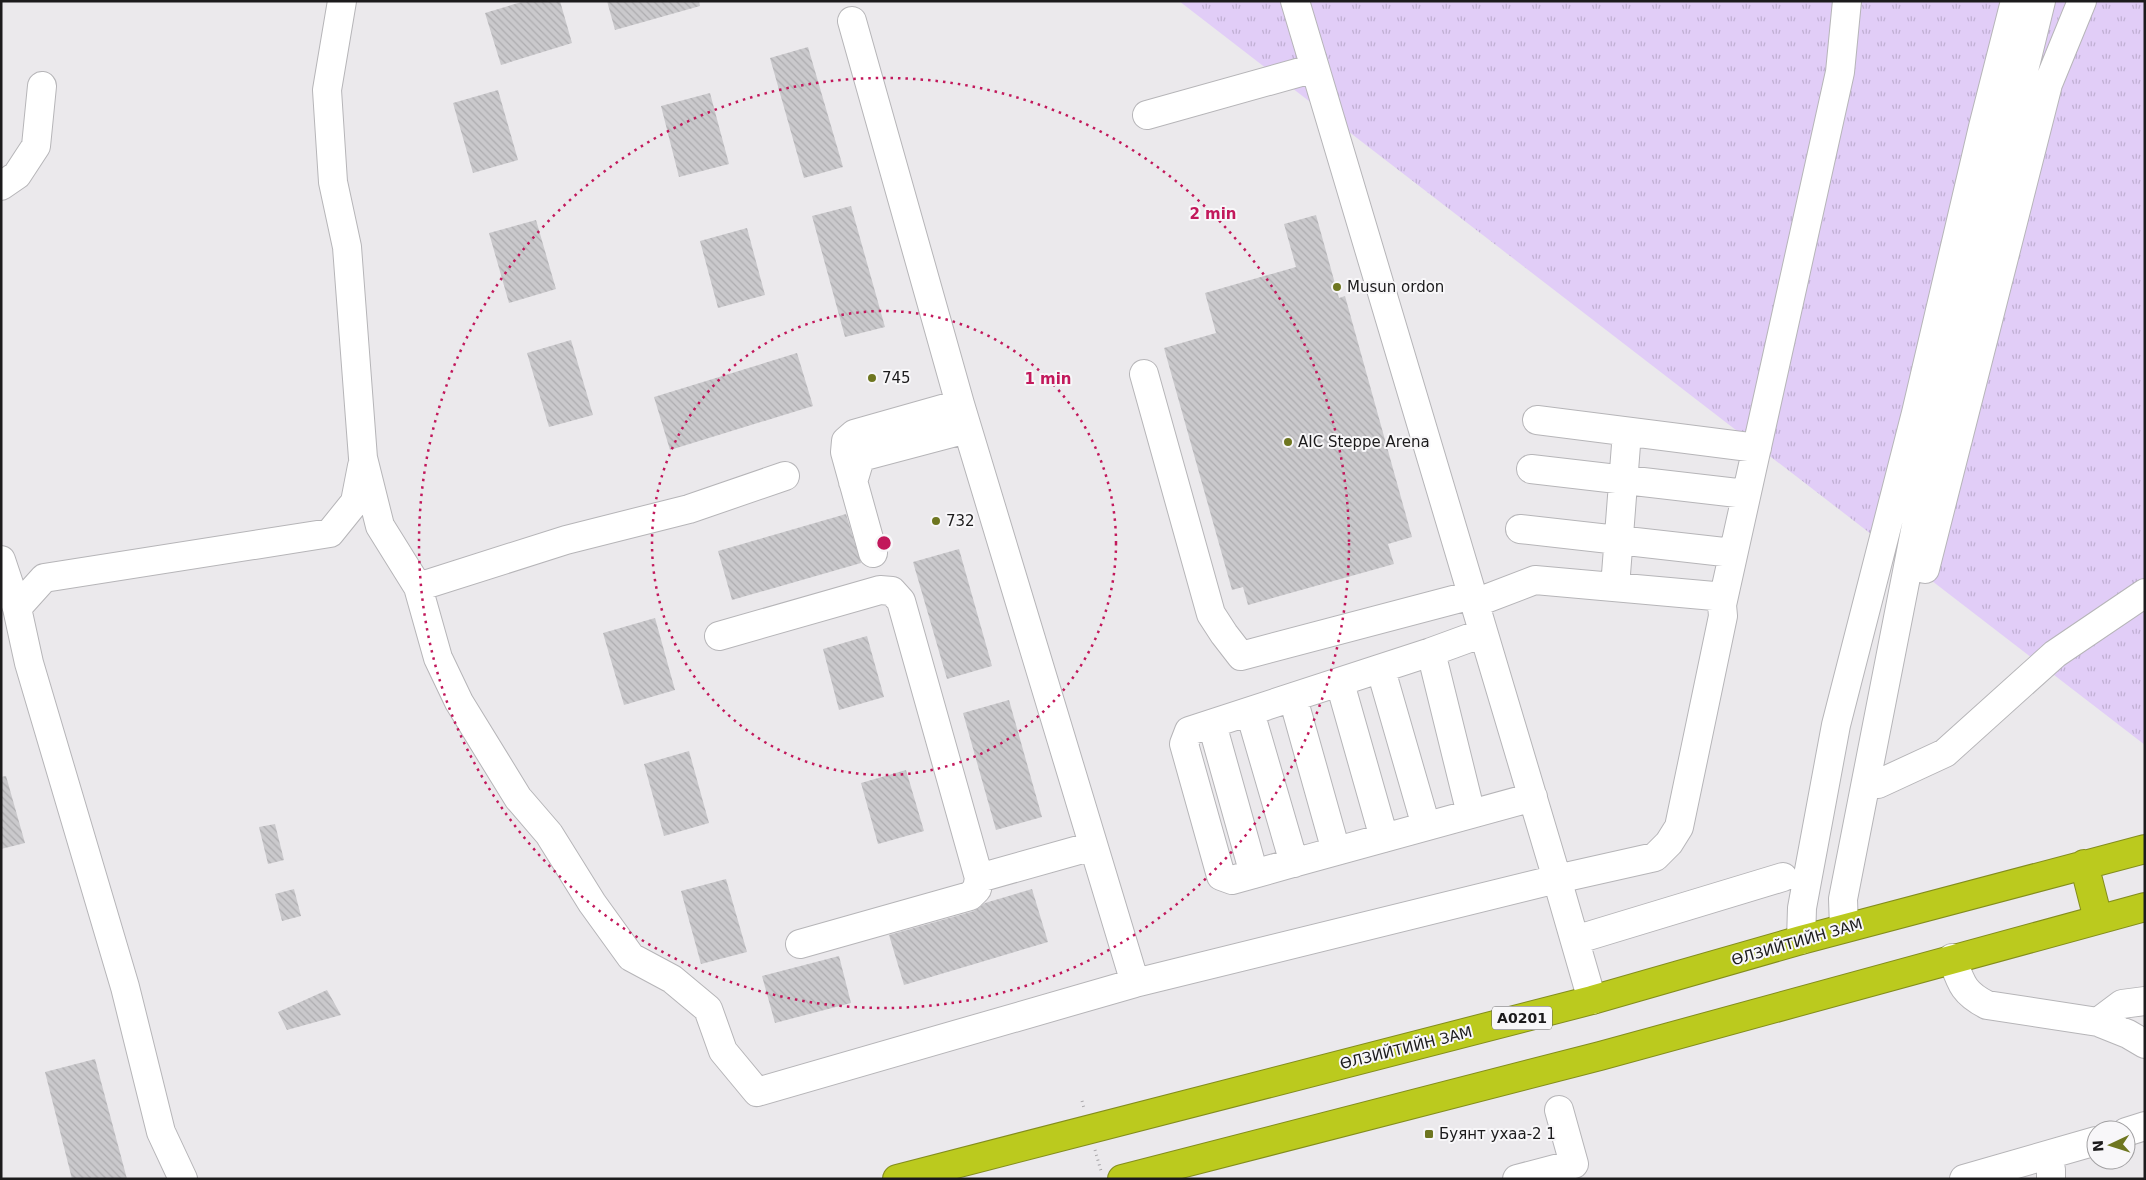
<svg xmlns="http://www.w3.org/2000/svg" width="2146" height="1180" font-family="'DejaVu Sans',sans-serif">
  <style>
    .park { fill: url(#park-tufts) }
    .building { fill: url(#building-back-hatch) }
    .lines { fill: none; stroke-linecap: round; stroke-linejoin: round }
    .minor-casing { stroke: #b6b5b8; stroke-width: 30 }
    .highway-casing { stroke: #838d1d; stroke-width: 30 }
    .path { stroke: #a5a3a6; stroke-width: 3; stroke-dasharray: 1 4; stroke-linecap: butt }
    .minor { stroke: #fff; stroke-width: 28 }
    .highway { stroke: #bbca1e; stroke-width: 28 }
    .ring { fill: none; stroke: #c2185b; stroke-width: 2.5; stroke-dasharray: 2.5 5 }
    .poi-dot { fill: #6e7620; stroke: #f8f7f9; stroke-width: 2 }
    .labels { text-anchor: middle; stroke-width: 4; stroke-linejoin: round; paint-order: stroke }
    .shield { fill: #f8f7f9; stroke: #5e5d5e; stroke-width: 1 }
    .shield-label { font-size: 14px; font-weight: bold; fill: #1c1b1c }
    .poi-label { font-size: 15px; fill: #1c1b1c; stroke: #f8f7f9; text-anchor: start }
    .street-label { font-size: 15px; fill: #1c1b1c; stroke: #f8f7f9 }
    .centre { fill: #c2185b; stroke: #f8f7f9; stroke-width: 2.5 }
    .ring-label { font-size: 15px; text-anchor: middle; font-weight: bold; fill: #c2185b; stroke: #f8f7f9; stroke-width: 4; stroke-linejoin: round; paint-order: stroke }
  </style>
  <defs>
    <pattern id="park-tufts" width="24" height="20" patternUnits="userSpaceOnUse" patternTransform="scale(1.25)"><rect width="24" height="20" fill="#e1cdf7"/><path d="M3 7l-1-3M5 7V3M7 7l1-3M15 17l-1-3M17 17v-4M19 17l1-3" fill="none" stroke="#c0afd3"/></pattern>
    <pattern id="building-back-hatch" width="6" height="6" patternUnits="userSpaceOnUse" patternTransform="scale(1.25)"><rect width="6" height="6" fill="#cac9cc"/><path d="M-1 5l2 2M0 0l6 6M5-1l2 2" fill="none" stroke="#adacaf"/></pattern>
  </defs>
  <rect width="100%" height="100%" fill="#ebe9ec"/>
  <path class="park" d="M1179,1H2145V745Z"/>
  <path class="building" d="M525,1H560L572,43L501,65L485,13Z
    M607,1H699L700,6L615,30Z
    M808,47L843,167L804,178L770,58Z
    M498,90L518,160L473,173L453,103Z
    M710,93L729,164L679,177L661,106Z
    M851,206L885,327L845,337L812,216Z
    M1316,215L1339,298L1345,296L1412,537L1388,544L1394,564L1248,605L1243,587L1232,590L1164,348L1216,333L1205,293L1296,267L1284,224Z
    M536,220L556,289L509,303L489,233Z
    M747,228L765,295L718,308L700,241Z
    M571,340L593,415L549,427L527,353Z
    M797,353L813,406L670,450L654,397Z
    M846,514L861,563L732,600L718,551Z
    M959,549L992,666L947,679L913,562Z
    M655,618L675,690L624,705L603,633Z
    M867,636L884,697L839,710L823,649Z
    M1009,700L1042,817L996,830L963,713Z
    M689,751L709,823L664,836L644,764Z
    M906,770L924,831L878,844L861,783Z
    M6,776L25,843L1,849V777Z
    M275,824L284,860L268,864L259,827Z
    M726,879L747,952L701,964L681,891Z
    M294,889L301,916L282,921L275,894Z
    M1032,889L1048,942L904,985L889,935L974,911L985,903Z
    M839,956L851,1003L775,1023L762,976Z
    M327,990L341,1015L287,1030L278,1012Z
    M95,1059L127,1179H72L45,1072Z"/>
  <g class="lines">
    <defs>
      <path id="minor" d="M342,1L327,90L333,182L347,247L363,458L380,526L418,587L438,658L459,702L518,798L549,834L592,903L631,957L672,979L708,1009L723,1051L757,1092L1135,983
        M1295,1L1557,879L1655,857L1669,843L1679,827L1723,616L1722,605L1714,596L1535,580L1475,603
        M852,21L960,404L1135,983L1557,879L1592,1000
        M1147,115L1315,68
        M1,186L17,175L36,146L42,86
        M1144,374L1211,614L1224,634L1241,656L1472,595
        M1537,420L1757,448
        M1531,469L1746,494
        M853,482L859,462L865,456L967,429
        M1520,529L1733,553
        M873,553L845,452L846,441L854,434L960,404
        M1,560L17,608
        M1925,569L2048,84L2082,1
        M418,587L566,540L689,509L785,476
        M1615,587L1627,432
        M1722,605L1840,72L1847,1
        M719,636L880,590L892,591L901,601L979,878L977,889L970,896L800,944
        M1431,652L1483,633
        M1381,670L1426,826
        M1340,683L1384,838
        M1293,698L1336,851
        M1250,712L1294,863
        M1212,724L1254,874
        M1878,784L1945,753L2055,654L2145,593
        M1471,814L1431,652L1189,731L1184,744L1221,876L1232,880C1332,852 1432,825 1533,797
        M979,878L1093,846
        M1844,928L1843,899L1932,444L2041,1
        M1575,940L1783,877
        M1801,940L1802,908L1836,725L1916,413L1983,127L2015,1
        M1952,958C1961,983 1963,993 1987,1005L2098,1022L2128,1034L2145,1044
        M2098,1022L2122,1004L2145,1001
        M2126,1132L2145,1126
        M2048,1155L2051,1170V1179
        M183,1179L161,1132L125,987L29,663L17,608L44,578L330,533L355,502L362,466
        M1517,1179L1574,1164L1559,1110
        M1964,1179L2096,1141"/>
      <path id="highway" d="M2084,864L2098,919
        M897,1179L1592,1000L1801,940L2145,849
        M1122,1179L1600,1056L2145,907"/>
    </defs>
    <use href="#minor" class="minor-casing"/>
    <use href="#highway" class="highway-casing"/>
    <path class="path" d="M1082,1101L1084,1108
      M1095,1150L1101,1171"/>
    <use href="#minor" class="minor"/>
    <use href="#highway" class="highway"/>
  </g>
  <g class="ring">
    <circle cx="884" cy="543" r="232"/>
    <circle cx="884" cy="543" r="465"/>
  </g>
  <g class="poi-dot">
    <circle cx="1337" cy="287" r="5"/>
    <circle cx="872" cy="378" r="5"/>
    <circle cx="1288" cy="442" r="5"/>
    <circle cx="936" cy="521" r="5"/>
    <rect x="1424" y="1129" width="10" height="10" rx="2.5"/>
  </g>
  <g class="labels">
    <rect class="shield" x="1492" y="1006.5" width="60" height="23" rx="4"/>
    <g class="shield-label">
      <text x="1522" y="1023">A0201</text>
    </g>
    <g class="poi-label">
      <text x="1347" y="292">Musun ordon</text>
      <text x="882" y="383">745</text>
      <text x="1298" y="447">AIC Steppe Arena</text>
      <text x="946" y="526">732</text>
      <text x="1439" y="1139">Буянт ухаа-2 1</text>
    </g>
    <g class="street-label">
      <text transform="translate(1797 942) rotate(-16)" y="5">ӨЛЗИЙТИЙН ЗАМ</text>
      <text transform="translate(1406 1048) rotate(-14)" y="5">ӨЛЗИЙТИЙН ЗАМ</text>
    </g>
  </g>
  <circle cx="884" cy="543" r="8" class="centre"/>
  <g class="ring-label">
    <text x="1213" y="219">2 min</text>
    <text x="1048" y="384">1 min</text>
  </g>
  <rect width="2146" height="1180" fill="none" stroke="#1c1b1c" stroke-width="5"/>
  <g transform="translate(2111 1145) rotate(266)"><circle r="24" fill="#f8f7f9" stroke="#a09fa1"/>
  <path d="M0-4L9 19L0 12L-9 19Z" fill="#6e7620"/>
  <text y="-8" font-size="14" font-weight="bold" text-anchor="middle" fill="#1c1b1c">N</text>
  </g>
</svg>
